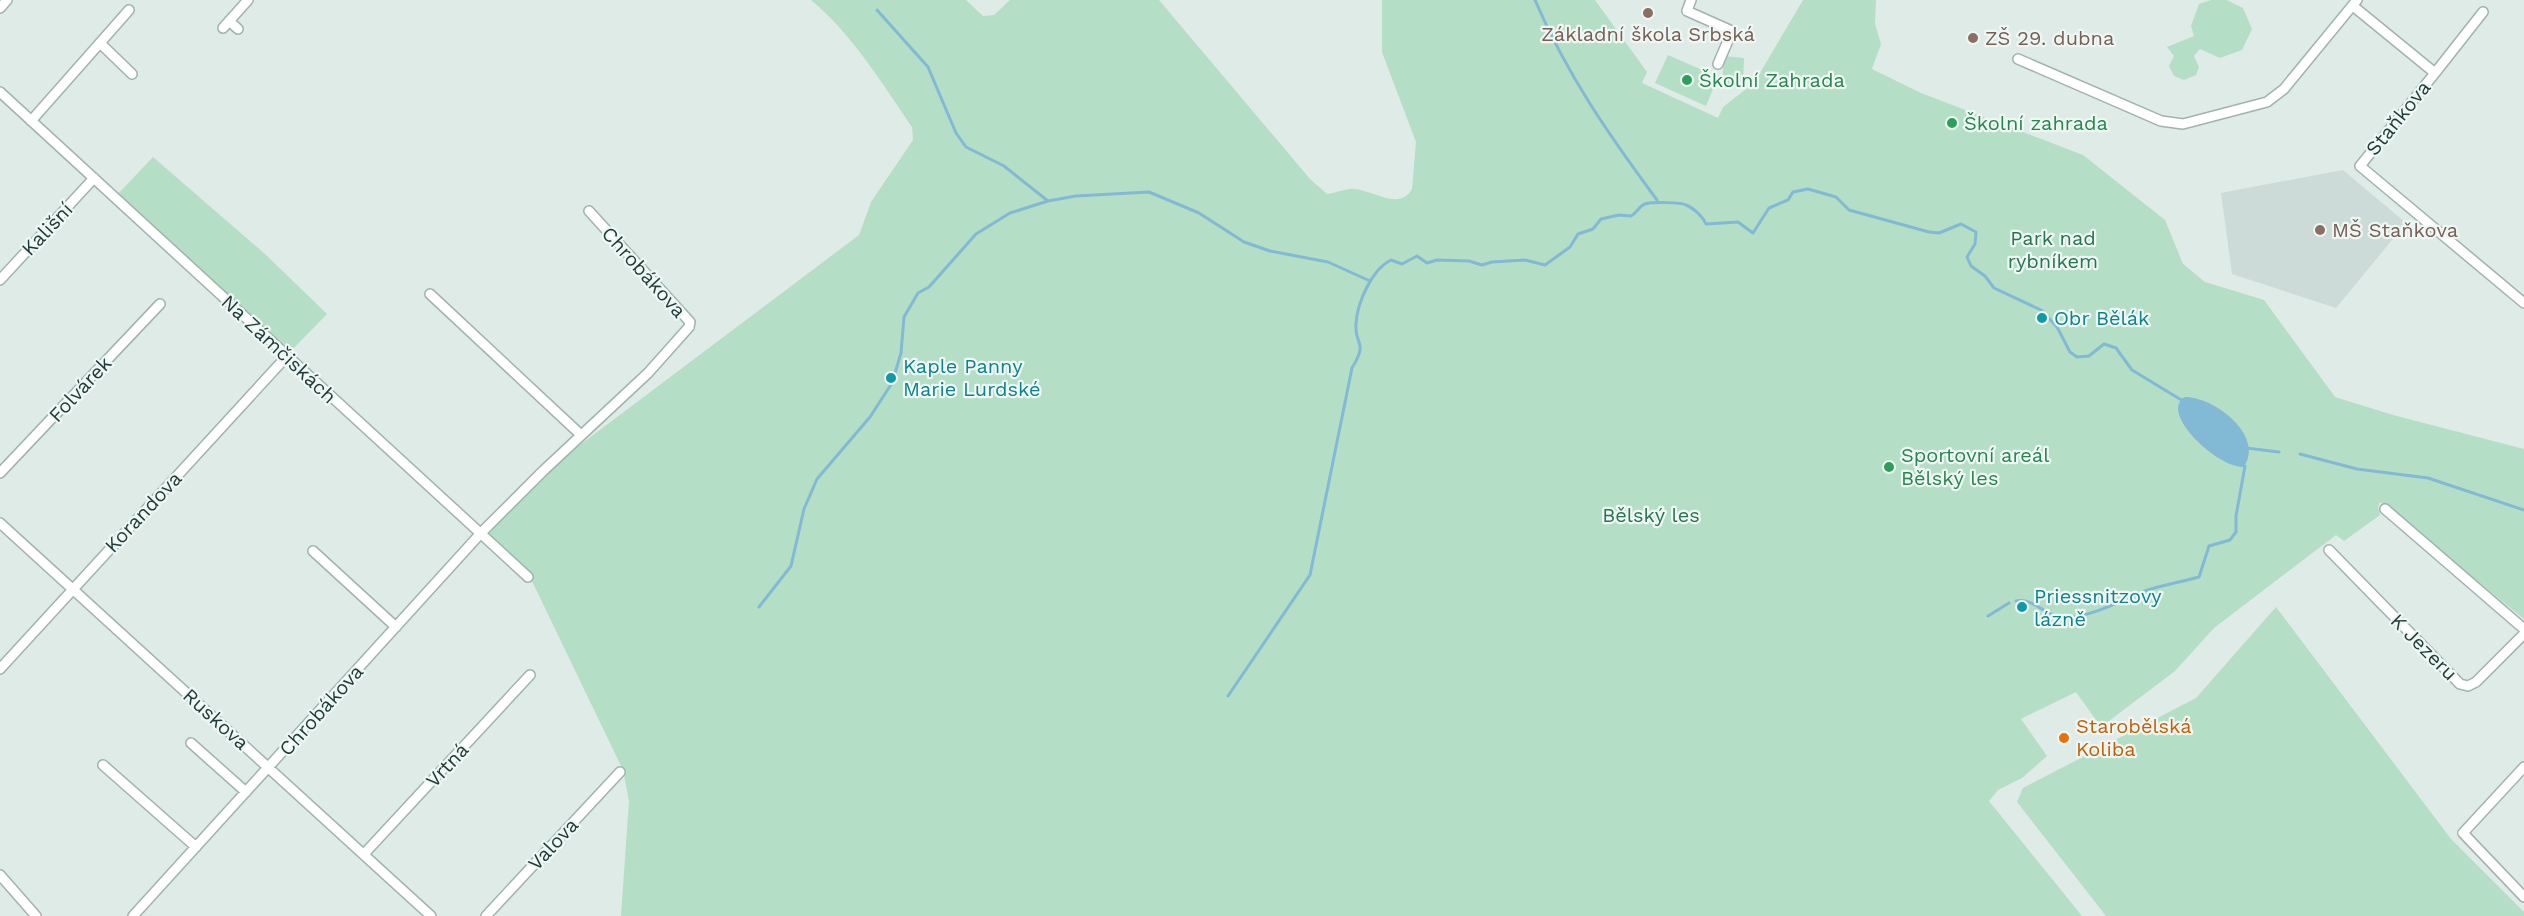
<svg xmlns="http://www.w3.org/2000/svg" width="2524" height="916" font-family="'Work Sans',sans-serif">
  <style>
    .built { fill: #ccdbd7 }
    .green { fill: #b5dec7 }
    .water { fill: #82b9d4 }
    .lines { fill: none; stroke-linecap: round; stroke-linejoin: round }
    .stream { stroke: #82b9d4; stroke-width: 3 }
    .minor-casing { stroke: #a1b3af; stroke-width: 12 }
    .minor { stroke: #fff; stroke-width: 9 }
    .education-dot { fill: #8d6e63; stroke: #eff7f4; stroke-width: 2 }
    .leisure-dot { fill: #2e9e5b; stroke: #eff7f4; stroke-width: 2 }
    .culture-dot { fill: #0f9aa8; stroke: #eff7f4; stroke-width: 2 }
    .food-dot { fill: #e8710a; stroke: #eff7f4; stroke-width: 2 }
    .labels { text-anchor: middle; stroke-width: 4.5; stroke-linejoin: round; paint-order: stroke }
    .education-label { font-size: 20px; fill: #785e54; stroke: #eff7f4; text-anchor: start }
    .leisure-label { font-size: 20px; fill: #27864d; stroke: #eff7f4; text-anchor: start }
    .street-label { font-size: 20px; fill: #1f3b39; stroke: #eff7f4 }
    .park-label { font-size: 20px; fill: #277452; stroke: #eff7f4 }
    .culture-label { font-size: 20px; fill: #0d838f; stroke: #eff7f4; text-anchor: start }
    .food-label { font-size: 20px; fill: #c56008; stroke: #eff7f4; text-anchor: start }
  </style>
  <rect width="100%" height="100%" fill="#deebe7"/>
  <path class="built" d="M2343,170L2406,223L2336,308L2232,274L2221,193Z"/>
  <path class="green" d="M811,0H966L983,16L994,15L1010,0H1159L1310,179L1327,194C1337,193 1346,188 1355,189C1374,191 1400,211 1412,189L1416,142L1382,52V0H1595L1647,72L1642,83L1718,118L1723,107L1754,83L1803,0H1876L1875,24L1881,44L1872,69L1921,93L2083,155L2165,220L2183,264L2205,282L2264,300L2335,397L2393,415L2524,449V619L2380,502L2378,507L2380,515L2344,541L2336,535L2214,628L2175,671L2101,727L2076,692L2021,719L2047,756L2022,778L1998,790L1989,801L2082,916H621L629,801L623,770L531,579L481,528L544,472L859,235L871,202L913,140L912,127C881,82 853,35 811,0Z
    M2211,0H2227L2243,8L2252,29L2242,50L2220,58L2200,49L2194,56L2199,67L2196,75L2184,80L2174,76L2169,66L2174,56L2167,47L2194,36L2191,26L2199,4Z
    M1668,55L1718,77L1706,106L1655,83Z
    M1724,56L1744,58L1743,85L1722,84Z
    M153,157L265,254L327,314L289,353L118,194Z
    M2276,607L2451,839L2524,912V916H2106L2017,802L2023,788L2196,698Z"/>
  <path class="water" d="M2185,397C2215,397 2265,436 2244,467C2222,468 2178,430 2178,408C2178,405 2180,402 2181,399Z"/>
  <g class="lines">
    <path class="stream" d="M1535,0C1567,75 1609,135 1657,200
      M877,10L928,67L956,133L966,147L1004,166L1048,201L1076,196L1149,192L1199,213L1244,242L1270,251L1328,262L1370,281
      M2246,448L2279,452
      M2300,454L2357,469L2428,478L2524,510
      M2016,601C2035,597 2047,619 2066,618C2093,616 2120,601 2145,591C2162,585 2181,582 2199,577L2209,546L2230,540L2236,532V516L2245,466
      M759,607L791,566L804,509L817,479L870,417L892,383L901,353L904,317L918,293L929,287L976,234L1010,213L1048,201
      M1988,616L2009,603
      M1228,696L1310,575L1352,368C1369,340 1354,346 1356,324C1357,303 1372,269 1391,260L1402,264L1417,256L1427,263L1437,260L1469,261L1482,265L1492,262L1525,260L1545,265L1570,247L1578,234L1593,229L1601,219L1619,215L1631,216C1637,213 1639,206 1645,204C1651,202 1681,202 1686,205C1694,208 1703,217 1706,224L1738,222L1753,233L1769,208L1788,200L1793,192L1808,189L1836,197L1849,210L1929,232L1939,233L1961,224L1976,232L1975,244L1967,257L1971,266L1985,276L1994,288L2041,310L2057,327L2070,352L2077,357L2089,356L2104,344L2116,348L2132,370L2183,401"/>
    <defs>
      <path id="minor" d="M1691,0L1687,11L1732,31L1718,64
        M2353,6L2435,73L2360,166L2524,303
        M0,8L7,0
        M229,21L238,29
        M223,28L248,0
        M100,43L132,74
        M2018,59L2161,121L2183,124L2267,102L2284,89L2357,0
        M2435,73L2483,12
        M0,92L528,577
        M31,121L129,10
        M0,280L94,178
        M430,294L581,435
        M0,473L160,304
        M2385,509L2524,629
        M0,523L431,916
        M2329,550L2460,684L2468,686L2476,682L2524,634
        M313,551L396,627
        M0,669L287,356
        M191,743L246,792
        M103,765L196,847
        M2524,767L2463,833L2524,897
        M364,854L530,675
        M0,875L36,916
        M133,916L481,533L543,471L648,373L689,327L690,322L589,211
        M486,916L620,772"/>
    </defs>
    <use href="#minor" class="minor-casing"/>
    <use href="#minor" class="minor"/>
  </g>
  <g class="education-dot">
    <circle cx="1648" cy="13" r="6"/>
    <circle cx="1973" cy="38" r="6"/>
    <circle cx="2320" cy="230" r="6"/>
  </g>
  <g class="leisure-dot">
    <circle cx="1687" cy="80" r="6"/>
    <circle cx="1952" cy="123" r="6"/>
    <circle cx="1889" cy="467" r="6"/>
  </g>
  <g class="culture-dot">
    <circle cx="2042" cy="318" r="6"/>
    <circle cx="891" cy="378" r="6"/>
    <circle cx="2022" cy="607" r="6"/>
  </g>
  <circle class="food-dot" cx="2064" cy="738" r="6"/>
  <g class="labels">
    <g class="education-label">
      <text x="1648" y="41" text-anchor="middle">Základní škola Srbská</text>
      <text x="1985" y="45">ZŠ 29. dubna</text>
      <text x="2332" y="237">MŠ Staňkova</text>
    </g>
    <g class="leisure-label">
      <text x="1699" y="87">Školní Zahrada</text>
      <text x="1964" y="130">Školní zahrada</text>
      <text x="1901" y="462">Sportovní areál<tspan x="1901" dy="23">Bělský les</tspan></text>
    </g>
    <g class="street-label">
      <text transform="translate(2398 118) rotate(-51)" y="7">Staňkova</text>
      <text transform="translate(47 229) rotate(-47)" y="7">Kališní</text>
      <text transform="translate(644 272) rotate(48)" y="7">Chrobákova</text>
      <text transform="translate(279 349) rotate(43)" y="7">Na Zámčiskách</text>
      <text transform="translate(80 389) rotate(-47)" y="7">Folvárek</text>
      <text transform="translate(143 512) rotate(-47)" y="7">Korandova</text>
      <text transform="translate(2424 647) rotate(45)" y="7">K Jezeru</text>
      <text transform="translate(321 710) rotate(-48)" y="7">Chrobákova</text>
      <text transform="translate(216 719) rotate(42)" y="7">Ruskova</text>
      <text transform="translate(447 765) rotate(-47)" y="7">Vrtná</text>
      <text transform="translate(553 844) rotate(-47)" y="7">Valova</text>
    </g>
    <g class="park-label">
      <text x="2053" y="245">Park nad<tspan x="2053" dy="23">rybníkem</tspan></text>
      <text x="1651" y="522">Bělský les</text>
    </g>
    <g class="culture-label">
      <text x="2054" y="325">Obr Bělák</text>
      <text x="903" y="373">Kaple Panny<tspan x="903" dy="23">Marie Lurdské</tspan></text>
      <text x="2034" y="603">Priessnitzovy<tspan x="2034" dy="23">lázně</tspan></text>
    </g>
    <g class="food-label">
      <text x="2076" y="733">Starobělská<tspan x="2076" dy="23">Koliba</tspan></text>
    </g>
  </g>
</svg>
